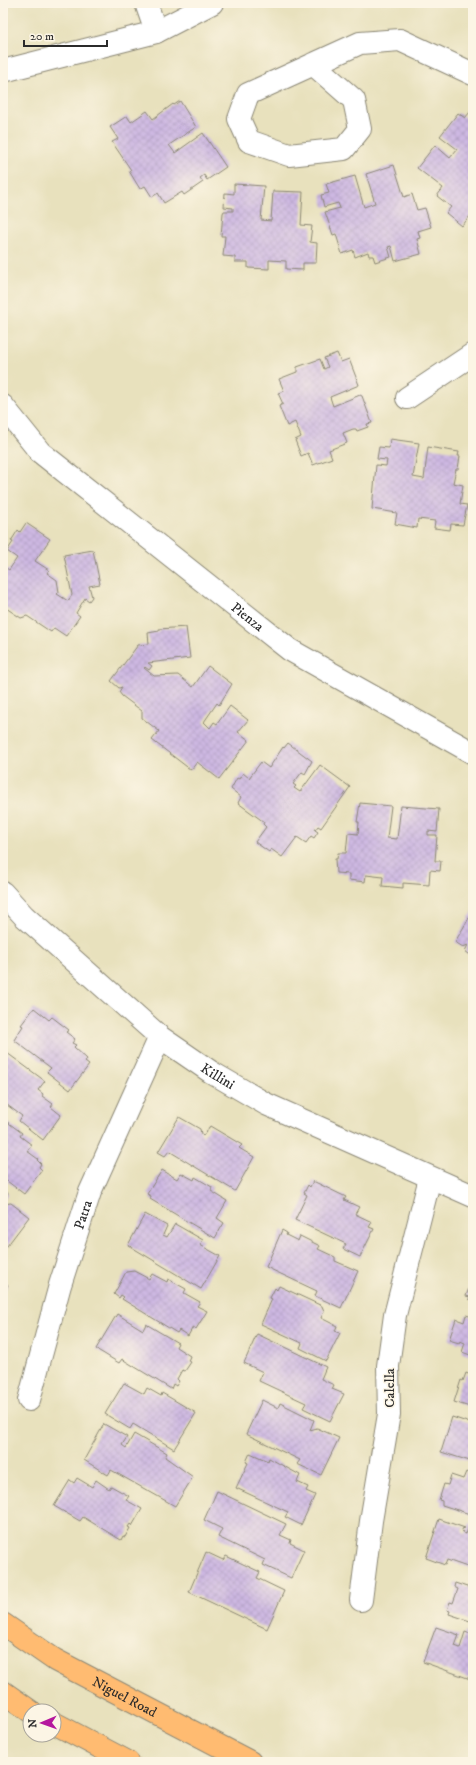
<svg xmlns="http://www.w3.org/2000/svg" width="476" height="1765" font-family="'IM FELL DW Pica',serif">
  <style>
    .building { fill: url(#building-cross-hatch) }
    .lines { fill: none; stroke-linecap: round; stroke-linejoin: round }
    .minor-casing { stroke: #8a8674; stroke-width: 24 }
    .major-casing { stroke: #8a8674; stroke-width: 24 }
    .minor { stroke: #fff; stroke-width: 22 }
    .major { stroke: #ffbb71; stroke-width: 22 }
    .labels { text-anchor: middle; stroke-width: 3; stroke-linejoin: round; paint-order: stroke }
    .street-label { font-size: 14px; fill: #2b2b2b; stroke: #fcf5e5 }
  </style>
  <defs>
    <pattern id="building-cross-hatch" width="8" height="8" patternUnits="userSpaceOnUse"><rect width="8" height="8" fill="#cdb8e2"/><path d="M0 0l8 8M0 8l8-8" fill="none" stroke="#b09ec2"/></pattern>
  </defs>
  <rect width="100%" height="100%" fill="#fcf5e5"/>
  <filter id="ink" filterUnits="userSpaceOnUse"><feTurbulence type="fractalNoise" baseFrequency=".025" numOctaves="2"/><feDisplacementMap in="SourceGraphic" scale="8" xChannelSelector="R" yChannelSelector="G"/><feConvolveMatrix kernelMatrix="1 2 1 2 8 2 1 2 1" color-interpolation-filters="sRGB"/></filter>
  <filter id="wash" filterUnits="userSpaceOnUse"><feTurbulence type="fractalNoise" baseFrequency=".012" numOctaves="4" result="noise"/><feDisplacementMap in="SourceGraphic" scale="16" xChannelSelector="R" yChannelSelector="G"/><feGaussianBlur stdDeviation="0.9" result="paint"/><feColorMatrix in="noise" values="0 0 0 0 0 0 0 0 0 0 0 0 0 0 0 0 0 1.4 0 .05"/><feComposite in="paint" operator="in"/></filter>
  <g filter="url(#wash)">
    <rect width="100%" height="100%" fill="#e8e1bd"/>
    <g id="blocks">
      <path class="building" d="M180,101L196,127L169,145L175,153L203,133L226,167L207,180L204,175L200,178L203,182L184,195L182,192L164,203L158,193L152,197L145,186L140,189L129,171L131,170L112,142L118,139L110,127L127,116L131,122L147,111L153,119L173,104L174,105Z
        M470,112L473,115V219L470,216L462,226L446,213L451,207L437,196L443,188L417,168L435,145L450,158L457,149L440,136L458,113L465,118Z
        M394,165L404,197L412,194L417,210L425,208L431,227L418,231L420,238L417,239L421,254L395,261L391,246L388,247L391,257L375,262L373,256H369L368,252L355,257L353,250L342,254L336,234L333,235L325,212L340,208L338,203L324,207L321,195L329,193L326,184L355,176L364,207L375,203L366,174Z
        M234,184L264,186L261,220L271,221L273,191L303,192L301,225L312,226L310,242L317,243L316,263H303V270L286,269V261L269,260V269L248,268V262H235V257L223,256L225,236H221L223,213L224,211H233V208L224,207L225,193L234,194Z
        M337,353L341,362L349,359L359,385L330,397L333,406L360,395L362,396L372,423L367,424L368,427L357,431L356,429H353L343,433L347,443L329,450L332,458L313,465L308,453L301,456L295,440L301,437L295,422L287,426L279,406L283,404L278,393L284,391L279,379L297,372V367L320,359L324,369L328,367L324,358Z
        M390,439L419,443L413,477L424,479L428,447L459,452L458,456H460L458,469H456L453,483L463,485L460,504L467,505L463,525L451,524L450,530L434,528L435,521L418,519L417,528L395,524L397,513L372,509L376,465L386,466L387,460L377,459L379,447L389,448Z
        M26,523L50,539L35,561L49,570L47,573L57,580L59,592L57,594L68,601L72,595L64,555L93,550L100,584L89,586L92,597L89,601L85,598L76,613L80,616L66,636L54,628L51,632L27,616L21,618L3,606V566L9,570L17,558L7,551L13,542L11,541L18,530L20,532Z
        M186,627L190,658L148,663L152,666L149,670L145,667L144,668L154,676L178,675L193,687L208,666L232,684L219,705L217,703L204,722L210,728L214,722L217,724L230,706L248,720L238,732L249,740L219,779L197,762L191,770L152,740L159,731L142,718V711L122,696L119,692L122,687L119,688L111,681L138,645L149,644L148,633L159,631V629Z
        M288,743L312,761L305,774L302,772L293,784L296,786L294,788L300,792L320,765L350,787L321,828L318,826L315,830L318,832L314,838L311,836L306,843L297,837L282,857L271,849L269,852L255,842L266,827L263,824L264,822L238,803L241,797L231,789L237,778L239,779L243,773L249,778L261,762L269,768L283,747L284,748Z
        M360,803L391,806L387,838L397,839L401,806L439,809L437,832L428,831V835H437L435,861H441L440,871L430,870L429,885L403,883V888L382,886L383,877L366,875L365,882L349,880V874L336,873L335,859H337L338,853H346L348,833L358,834L359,822H357Z
        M473,911V957L465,951L468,945L463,947L455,942Z
        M34,1008L49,1020L52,1017L69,1030L66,1032L75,1039L72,1043L76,1045L74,1047L87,1059L85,1062L89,1065L70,1090L47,1072L51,1068L14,1040L23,1026L21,1025Z
        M3,1050L45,1081L38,1090L43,1094L42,1096L53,1104L51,1107L61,1115L43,1140L19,1121L22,1116L3,1102Z
        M179,1117L200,1129L201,1134L203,1136L210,1126L242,1145L239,1148L254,1157L235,1191L169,1151L165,1156L158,1152Z
        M6,1121L22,1133L20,1136L32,1145L27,1151L38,1159L37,1160L41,1164L39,1167L42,1170L24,1194L3,1178V1125Z
        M162,1170L177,1179L181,1173L194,1180L195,1177L212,1187L211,1191L227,1201L217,1218L224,1223L215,1238L150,1199L151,1196L147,1194Z
        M313,1181L346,1197L344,1200L359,1207L355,1214L372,1222L369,1227L374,1229L360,1257L343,1249L346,1244L295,1220L307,1195L304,1193L308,1185L310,1187Z
        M3,1189L8,1193L3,1201Z
        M11,1203L29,1217L4,1250L3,1204Z
        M145,1214L167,1226L163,1235L167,1237L175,1224L203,1240L200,1245L220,1256L201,1289L128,1245Z
        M282,1230L287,1233L286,1235L298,1241L300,1236L320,1246L318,1249L335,1257V1261L358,1271L341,1308L315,1296L317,1291L266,1267Z
        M134,1271L149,1279L152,1274L167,1282L168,1279L186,1289L184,1293L200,1302L197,1306L207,1311L196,1329L193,1327L188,1336L179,1330L177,1333L122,1299L124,1297L121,1295L119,1298L114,1294L126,1272Z
        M473,1278V1301L469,1299L470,1297L466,1296Z
        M3,1281L8,1285L3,1292Z
        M279,1286L322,1306L324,1311L321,1318L337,1326L335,1331L340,1333L326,1361L300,1348L302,1343L261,1324L272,1299L270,1298L275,1288L277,1290Z
        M117,1314L143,1330L146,1324L178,1343L176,1347L190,1356L188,1361L191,1362L185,1371L182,1370L177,1379L179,1381L176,1386L173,1384L171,1389L122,1359L119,1363L96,1349Z
        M466,1315L473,1317V1356L462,1352L465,1343L460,1341L459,1343L449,1340L456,1319L464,1322Z
        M257,1334L326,1367L321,1379L334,1385L332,1389L344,1394L330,1421L303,1408L306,1403L259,1381L263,1372L244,1363Z
        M466,1373L473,1376V1408L454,1402L461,1380L463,1381Z
        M124,1383L144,1394L147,1388L161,1396L162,1393L196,1413L174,1449L133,1424L130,1429L105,1414Z
        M262,1400L278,1408L280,1403L314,1420L310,1430L317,1428L339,1438L321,1475L297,1464L300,1460L246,1434Z
        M452,1417L473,1424V1462L441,1452Z
        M104,1424L127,1437L122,1445L126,1448L134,1434L167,1453L165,1457L193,1477L175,1506L111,1470L108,1475L84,1460Z
        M250,1453L268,1461L269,1458L300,1475L297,1482L308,1487L306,1491L315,1495L301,1525L285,1517L288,1512L236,1488L248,1463L246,1462Z
        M466,1472L473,1475V1515L442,1505V1501L439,1500L444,1484L448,1485L451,1475L463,1479Z
        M77,1478L92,1487L96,1480L109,1489L111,1486L129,1496L126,1500L142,1509L132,1526L130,1524L128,1527L130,1528L125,1537L123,1536L121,1540L83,1517L80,1521L54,1506L70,1480L74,1483Z
        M217,1491L286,1524L280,1535L291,1540L290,1543L304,1550L291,1578L263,1565L265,1560L218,1537L222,1529L204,1520Z
        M439,1519L465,1528L462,1529L463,1533L466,1534L470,1523L473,1524V1569L447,1560L445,1565L426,1558Z
        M206,1552L223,1560L226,1556L260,1572L257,1578L284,1591L267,1629L189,1592Z
        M455,1583L473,1589V1622L449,1614L450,1611L447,1610L450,1602L453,1603L458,1589L454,1587Z
        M436,1627L459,1635L455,1646L460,1648L465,1632L473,1635V1680L423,1662Z"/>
    </g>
  </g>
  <g filter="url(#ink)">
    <use href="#blocks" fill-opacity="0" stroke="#8a8674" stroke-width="1"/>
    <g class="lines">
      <defs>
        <g id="minor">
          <path d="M146,3L156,32"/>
          <path d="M313,64L354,100L360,129L344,149L289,155L249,141L239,119L248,94L360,43L400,40L473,74"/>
          <path d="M3,71L156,32L212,3"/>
          <path d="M407,398L473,354"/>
          <path id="s1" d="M3,406L40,452L290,650L473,753"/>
          <path id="s2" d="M3,893L24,916L160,1037L211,1072L266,1104L473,1196"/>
          <path id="s3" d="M29,1400L60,1285L90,1192L160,1037"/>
          <path d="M361,1600L371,1521L389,1414L388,1366L395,1315L430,1178"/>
        </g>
        <g id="major">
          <path id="s4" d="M3,1624L55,1660L250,1762"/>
          <path d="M3,1692L30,1711"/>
          <path d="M54,1723L128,1762"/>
        </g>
      </defs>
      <use href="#minor" class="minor-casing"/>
      <use href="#major" class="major-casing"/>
      <use href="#minor" class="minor"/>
      <use href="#major" class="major"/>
    </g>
  </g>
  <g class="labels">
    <g class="street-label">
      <text dy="5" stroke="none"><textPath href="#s1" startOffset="324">Pienza</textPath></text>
      <text dy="5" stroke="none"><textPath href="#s2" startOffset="283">Killini</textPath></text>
      <text dy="5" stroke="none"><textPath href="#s3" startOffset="193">Patra</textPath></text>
      <text transform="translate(389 1388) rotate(-90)" y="5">Calella</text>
      <text dy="5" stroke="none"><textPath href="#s4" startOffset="142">Niguel Road</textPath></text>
    </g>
  </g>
  <rect width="476" height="1765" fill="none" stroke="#fcf5e5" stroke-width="16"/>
  <g transform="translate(42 1723) rotate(268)"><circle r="19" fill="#fcf5e5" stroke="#a8a49b"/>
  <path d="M0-3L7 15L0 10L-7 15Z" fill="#b5179e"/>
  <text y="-6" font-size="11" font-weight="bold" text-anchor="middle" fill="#2b2b2b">N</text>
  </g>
  <path d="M24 40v6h83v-6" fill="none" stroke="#2b2b2b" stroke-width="2"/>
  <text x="30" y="40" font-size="12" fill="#2b2b2b" stroke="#fcf5e5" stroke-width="3" paint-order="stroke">20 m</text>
</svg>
